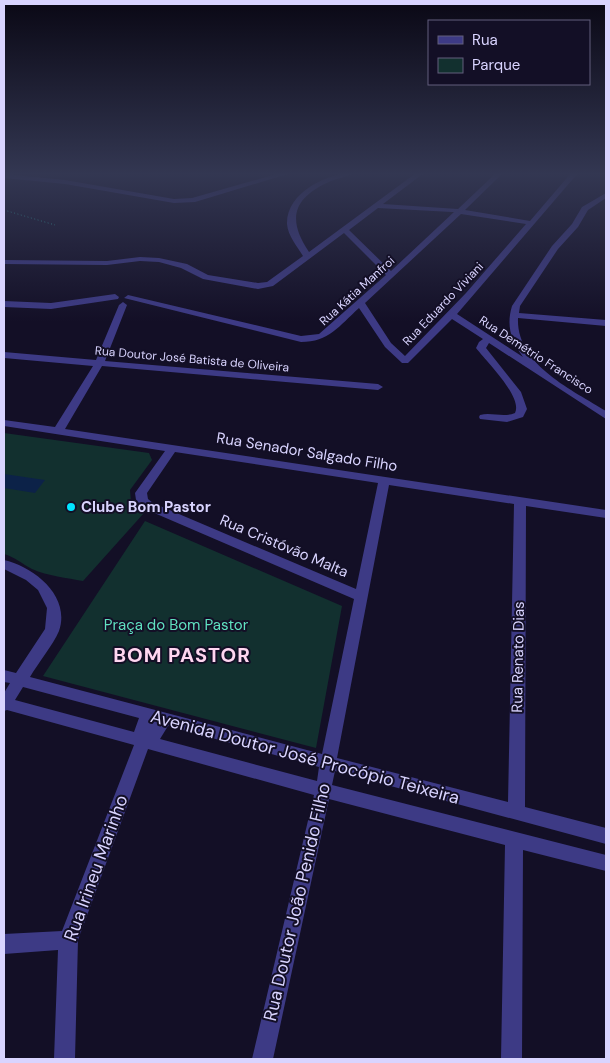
<svg xmlns="http://www.w3.org/2000/svg" width="610" height="1063" font-family="'DM Sans',sans-serif">
  <style>
    .green { fill: #12302f }
    .water { fill: #0c2248 }
    .lines { fill: none; stroke-linecap: round; stroke-linejoin: round }
    .path { stroke: #2fb8b0; stroke-width: 1; stroke-dasharray: 1 2.5; stroke-linecap: butt }
    .minor { fill: #3d3a85; fill-rule: evenodd }
    .poi-dot { fill: #00e5ff; stroke: #130f26; stroke-width: 2 }
    .labels { text-anchor: middle; stroke-width: 4; stroke-linejoin: round; paint-order: stroke }
    .far-street-label { font-size: 12px; fill: #d9d4ff; stroke: #130f26 }
    .street-label { font-size: 15px; fill: #d9d4ff; stroke: #130f26 }
    .poi-label { font-size: 15px; font-weight: bold; fill: #d9d4ff; stroke: #130f26; text-anchor: start }
    .park-label { font-size: 15px; fill: #5fe0c0; stroke: #130f26 }
    .near-street-label { font-size: 18px; fill: #d9d4ff; stroke: #130f26 }
    .district-label { font-size: 20px; font-weight: bold; letter-spacing: 1px; fill: #ffd6f0; stroke: #130f26 }
  </style>
  <rect width="100%" height="100%" fill="#130f26"/>
  <path class="green" d="M4,433L149,453L152,460L130,490L131,502L144,513L83,581C67,578 48,576 32,569C22,564 15,557 4,554Z
    M145,521L342,606L316,748L43,676Z"/>
  <path class="water" d="M4,474L45,480L35,493L4,488Z"/>
  <g class="lines">
    <path class="path" d="M4,210L55,225"/>
    <path class="minor" d="M280,173H291L195,202L174,203L65,184L4,178V174L65,180L174,199L192,198Z
      M353,173C347,177 338,178 331,181C294,197 286,218 309,252L416,173H424L383,204L458,209L496,173H503L465,210L530,221L571,173H578L457,314L523,357C511,340 506,326 512,306L552,246L572,224L582,207L606,193V198L588,210L578,227L558,249L520,306L519,313L606,320V326L518,318C516,365 573,390 606,411V419L489,343L486,348L521,392L527,409L523,417L507,422L480,419L479,417L480,415C492,412 503,418 515,413C523,397 486,361 476,348L479,342L483,339L452,319L408,363H402L385,347L359,308C339,326 329,342 301,342L124,298L128,295L301,336L319,334L386,275L344,233L273,286L258,289L203,279L181,268L159,262L140,261L107,265L4,264V260L107,261L140,257L159,258L187,264L208,275L258,283L267,282L303,256C297,246 288,236 287,224C286,193 327,173 353,173ZM378,208L452,212H454L391,271L349,230ZM461,214L526,224L466,293L405,356L391,343L365,303Z
      M115,294L119,297L118,299L51,309L4,307V301L51,303Z
      M123,302L127,305L105,361L378,384L383,387L378,390L102,366L65,429L606,510V518L526,506L525,807L606,828V844L335,771L332,785L606,855V871L523,850L522,1059H501L505,845L329,799L273,1059H252L314,795L148,749L78,940L75,1059H54L58,950L4,954V934L62,931L134,745L7,710L4,711V693L10,683L4,682V670L16,673L45,629L47,608L38,590L26,580L4,569V560C34,567 71,596 59,631C53,645 38,663 30,677L322,754L354,599L145,509L136,500L135,493L165,451L4,426V420L55,427L93,366L4,358V352L96,360L119,305ZM175,452L378,483L356,589L153,503L148,499L147,493ZM389,485L514,504L508,802L337,758ZM23,687L139,718L134,732L15,700ZM168,726L319,767L317,781L160,739Z"/>
  </g>
  <linearGradient id="sky" x2="0" y2="1"><stop stop-color="#0a0815"/><stop offset="0.54" stop-color="#333752"/><stop offset="1" stop-color="#333752" stop-opacity="0"/></linearGradient>
  <rect width="610" height="322" fill="url(#sky)"/>
  <circle class="poi-dot" cx="71" cy="507" r="5"/>
  <g class="labels">
    <g class="far-street-label">
      <text transform="translate(357 291) rotate(-42)" y="4">Rua Kátia Manfroi</text>
      <text transform="translate(443 304) rotate(-46)" y="4">Rua Eduardo Viviani</text>
      <text transform="translate(536 355) rotate(33)" y="4">Rua Demétrio Francisco</text>
      <text transform="translate(192 359) rotate(5)" y="4">Rua Doutor José Batista de Oliveira</text>
    </g>
    <g class="street-label">
      <text transform="translate(307 452) rotate(9)" y="5">Rua Senador Salgado Filho</text>
      <text transform="translate(284 546) rotate(23)" y="5">Rua Cristóvão Malta</text>
      <text transform="translate(518 657) rotate(-89)" y="5">Rua Renato Dias</text>
    </g>
    <g class="poi-label">
      <text x="81" y="512">Clube Bom Pastor</text>
    </g>
    <g class="park-label">
      <text x="176" y="630">Praça do Bom Pastor</text>
    </g>
    <g class="near-street-label">
      <text transform="translate(305 757) rotate(15)" y="6">Avenida Doutor José Procópio Teixeira</text>
      <text transform="translate(96 868) rotate(-70)" y="6">Rua Irineu Marinho</text>
      <text transform="translate(297 902) rotate(-77)" y="6">Rua Doutor João Penido Filho</text>
    </g>
    <g class="district-label">
      <text x="182" y="662">BOM PASTOR</text>
    </g>
  </g>
  <rect width="610" height="1063" fill="none" stroke="#d9d4ff" stroke-width="10"/>
  <rect x="428" y="20" width="162" height="65" fill="#130f26" stroke="#625e7d"/>
  <rect x="438" y="36" width="25" height="8" fill="#3d3a85" stroke="#625e7d"/>
  <text x="472" y="45" font-size="15" fill="#d9d4ff">Rua</text>
  <rect x="438" y="58" width="25" height="15" fill="#12302f" stroke="#625e7d"/>
  <text x="472" y="70" font-size="15" fill="#d9d4ff">Parque</text>
</svg>
